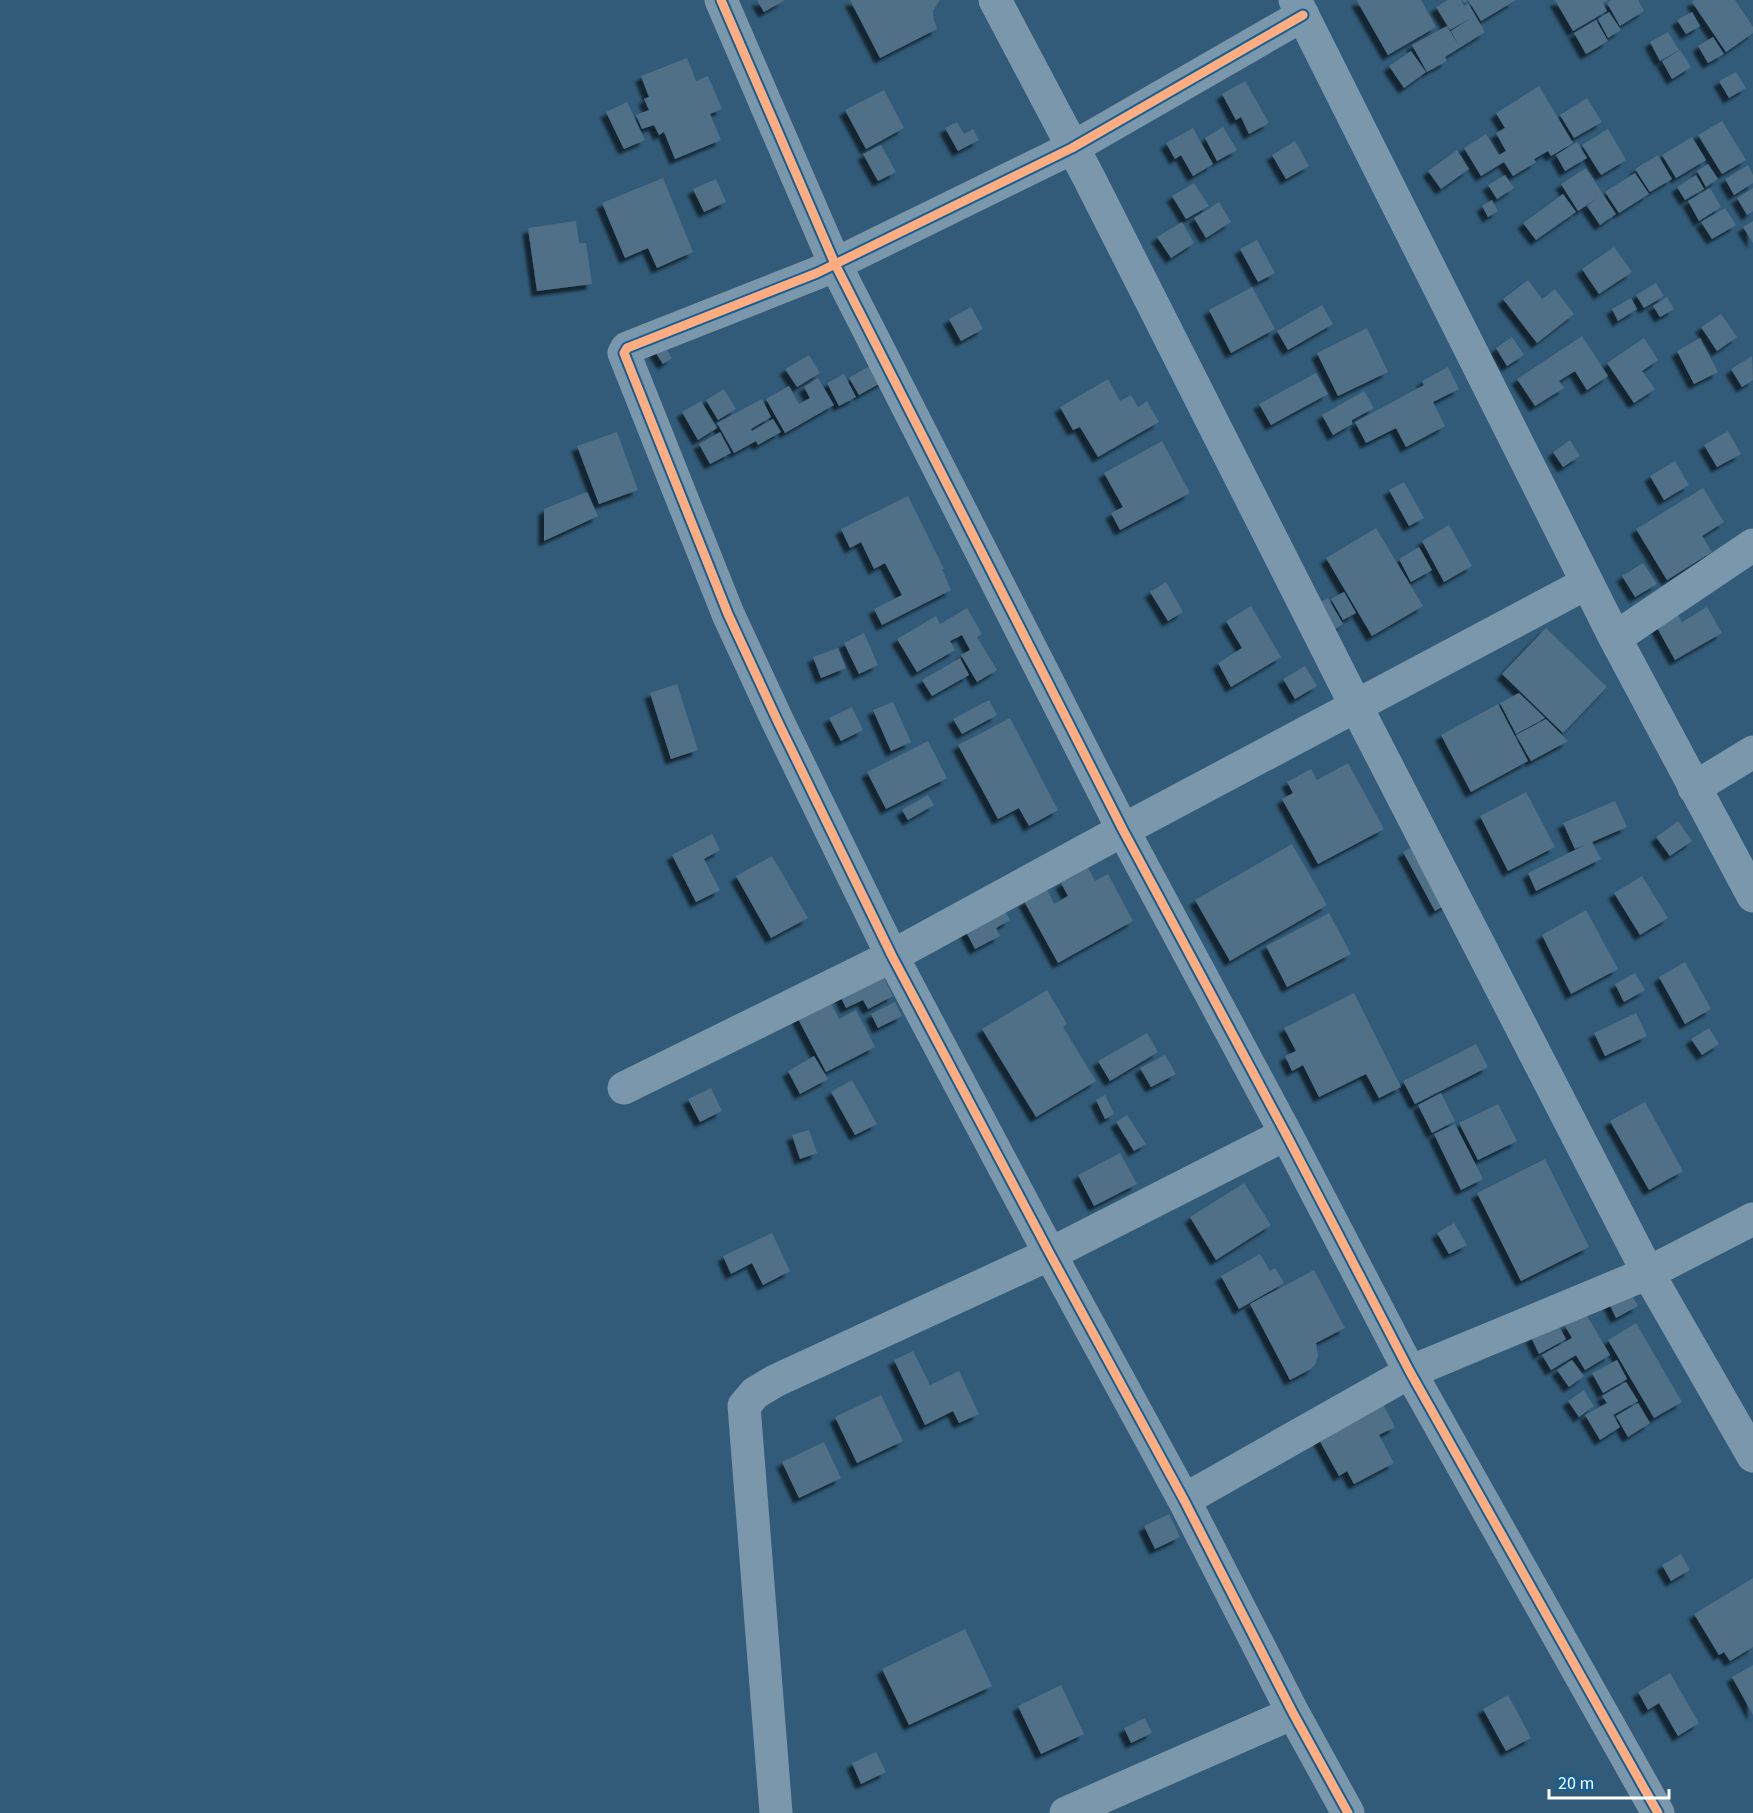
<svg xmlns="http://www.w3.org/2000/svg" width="1753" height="1813" font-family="'Source Sans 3',sans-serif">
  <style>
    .building { fill: #4f7087; filter: url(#shadow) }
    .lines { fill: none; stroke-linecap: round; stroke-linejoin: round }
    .street { stroke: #7a97ab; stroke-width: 33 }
    .cycleway-casing { stroke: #146095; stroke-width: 13 }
    .cycleway { stroke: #ffac80; stroke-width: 9 }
  </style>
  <defs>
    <filter id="shadow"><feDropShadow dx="-5.5" dy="5.5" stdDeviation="1.5" flood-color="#0009"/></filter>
  </defs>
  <rect width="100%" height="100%" fill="#315b78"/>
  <path class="building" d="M757,0H785L764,12Z
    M850,0H940L933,11L934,20L937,29L880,58Z
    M1358,0H1421L1436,27L1388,55L1357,1Z
    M1448,0H1461L1464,6L1468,3L1485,32L1445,57L1447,61L1427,72L1412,45L1447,26L1459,46L1451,31L1471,18L1450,30L1436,7Z
    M1462,0H1516L1481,21L1468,0L1464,3Z
    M1555,0H1608L1603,3L1607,11L1573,31Z
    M1611,0H1638L1644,11L1620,26L1607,3Z
    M1694,0H1735L1753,27V33L1726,52L1692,2Z
    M1609,12L1621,30L1608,38L1598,19Z
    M1692,12L1700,26L1686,34L1677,20Z
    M1596,20L1608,41L1586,54L1574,33Z
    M1668,32L1679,50L1660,61L1650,42Z
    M1713,37L1724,54L1708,63L1698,46Z
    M1680,50L1691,67L1672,79L1662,61Z
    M1411,51L1426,72L1404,88L1389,66Z
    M687,58L696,81L708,76L722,109L710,114L721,140L675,159L664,132L659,135L654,125L642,129L636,115L649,110L644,99L649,97L641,76Z
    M1736,72L1746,88L1729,98L1719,81Z
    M1245,81L1269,123L1249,134L1241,117L1236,120L1222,94Z
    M1539,86L1573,143L1551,156L1548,151L1534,159L1536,162L1513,176L1504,162L1481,176L1464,148L1486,134L1499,155L1506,151L1496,133L1505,128L1496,113Z
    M884,90L904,128L866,149L845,110Z
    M1587,98L1602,122L1574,138L1560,115Z
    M627,102L645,140L624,149L606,112Z
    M1722,121L1746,160L1722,174L1698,135Z
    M957,122L964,134L973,129L979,140L958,151L945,128Z
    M1223,127L1237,150L1217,161L1205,138Z
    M1193,128L1213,164L1193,176L1181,155L1175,159L1166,143Z
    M1608,129L1626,160L1601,175L1582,145Z
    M1692,137L1706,160L1676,178L1662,155Z
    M1295,141L1309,166L1286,179L1272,155Z
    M1577,142L1587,158L1565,171L1556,155Z
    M881,145L896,172L878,181L863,154Z
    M1457,150L1469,169L1441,189L1428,171Z
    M1658,155L1672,179L1650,192L1635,169Z
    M1708,164L1718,179L1706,187L1697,171Z
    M1748,165L1753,175V183L1734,195L1725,179Z
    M1586,168L1616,214L1600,225L1587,206L1598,198L1578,211L1561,184Z
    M1635,173L1649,194L1619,213L1605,192Z
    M1505,175L1514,188L1497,199L1488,185Z
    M1696,175L1704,189L1685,200L1677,187Z
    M663,178L693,252L657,268L648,248L625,258L602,203Z
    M716,179L726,202L704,212L693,189Z
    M1194,183L1209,206L1186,219L1172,196Z
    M1710,188L1721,207L1699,221L1688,201Z
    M1753,188V211L1747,215L1737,198Z
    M1563,194L1576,212L1536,240L1523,223Z
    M1492,200L1498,211L1488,217L1482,206Z
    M1219,202L1231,222L1206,238L1194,218Z
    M1725,208L1736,225L1712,239L1701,222Z
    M576,221L579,243H586L592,284L537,291L528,228Z
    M1753,221V243L1743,227Z
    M1182,222L1194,243L1171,258L1157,237Z
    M1257,240L1275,273L1258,282L1240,249Z
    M1614,247L1632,272L1599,294L1582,269Z
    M1528,280L1542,299L1555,289L1574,314L1537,343L1503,299Z
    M1656,283L1664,296L1644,308L1636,295Z
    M1252,287L1275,329L1231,353L1209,310Z
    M1667,297L1674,309L1660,317L1653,306Z
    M1631,298L1637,309L1618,321L1612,309Z
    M1322,305L1333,324L1288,350L1277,331Z
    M971,307L983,329L961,341L949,319Z
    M1721,314L1737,337L1717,351L1701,327Z
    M1367,328L1388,372L1338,396L1317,353Z
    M1582,336L1608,376L1587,390L1575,371L1559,381L1564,388L1535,406L1517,379Z
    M1512,337L1524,355L1507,366L1496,348Z
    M1644,338L1658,360L1642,371L1655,389L1634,403L1607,363Z
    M1700,338L1718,372L1694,384L1677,351Z
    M663,344L672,358L663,364L654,350Z
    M809,355L820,373L797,387L785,369Z
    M1752,356L1753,380L1742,387L1731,369Z
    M876,362L886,380L859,395L849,378Z
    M1448,367L1459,389L1433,402L1445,426L1406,447L1396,428L1366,443L1355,422L1424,385L1422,381Z
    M1316,373L1328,394L1271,425L1259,404Z
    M844,374L856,397L839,406L827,383Z
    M818,378L834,405L785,433L766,399L789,386L799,404L810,398L804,387Z
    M1108,379L1120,401L1131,395L1138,407L1147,401L1159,422L1098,457L1080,427L1073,430L1060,407Z
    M724,389L736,409L718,420L706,400Z
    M1364,391L1374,408L1352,420V424L1333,435L1322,415Z
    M762,399L771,417L751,429L752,431L773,419L781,432L758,445L756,441L734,453L717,423Z
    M701,401L717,428L698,440L682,412Z
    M1728,431L1741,454L1717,467L1704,445Z
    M617,432L638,490L599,504L577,446Z
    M720,432L731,453L710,464L699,444Z
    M1570,440L1580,456L1563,467L1553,452Z
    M1162,441L1190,493L1120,530L1111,513L1123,507L1104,473Z
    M1675,461L1689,485L1664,500L1650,476Z
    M1404,482L1424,518L1409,526L1389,490Z
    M1703,488L1724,522L1702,536L1712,552L1667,580L1636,529Z
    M587,492L598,516L544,541V509Z
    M908,496L944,569H942L951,590L882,625L874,609L902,595L885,563L874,569L861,542L850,548L841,529Z
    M1449,525L1472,566L1444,582L1422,541Z
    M1376,528L1423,606L1372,636L1326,558Z
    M1419,547L1432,570L1411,582L1399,559Z
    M1643,563L1657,584L1635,597L1622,576Z
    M1166,582L1183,612L1168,621L1150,592Z
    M1344,592L1356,613L1343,620L1331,599Z
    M1328,598L1343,624L1329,633L1313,606Z
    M1251,606L1281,657L1231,687L1218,663L1242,648L1226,621Z
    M1707,607L1722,633L1675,660L1655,624L1676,612L1682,622Z
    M967,608L982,634L977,637L997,670L977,682L961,655L970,650L962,635L950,641L955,650L917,672L897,639L936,616L940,624Z
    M1546,628L1607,687L1563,733L1502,674Z
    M864,633L878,665L859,674L844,643Z
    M838,648L846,668L821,678L813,657Z
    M960,658L969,675L932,696L922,680Z
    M1305,666L1317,686L1295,699L1283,679Z
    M677,684L698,750L671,759L650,693Z
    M1519,693L1545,718L1516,734L1500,703Z
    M989,700L997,715L962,734L953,719Z
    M893,702L911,742L891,751L873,710Z
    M1498,704L1528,761L1471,792L1441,735Z
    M852,707L863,730L841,741L829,718Z
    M1010,718L1058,810L1029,826L1019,808L998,819L958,745Z
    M1546,719L1568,741L1531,761L1516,735Z
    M928,741L947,778L886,809L867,772Z
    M1348,763L1384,829L1318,864L1282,799L1293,793L1287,782L1311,769L1317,780Z
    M1526,792L1555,847L1508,871L1480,816Z
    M928,795L934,805L908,820L902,810Z
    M1615,801L1627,827L1592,842L1601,859L1536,891L1528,873L1587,844L1575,849L1563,823Z
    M1678,821L1692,841L1670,856L1656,837Z
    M712,834L720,850L704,859L720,890L696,902L672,855Z
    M1292,844L1327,905L1230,961L1195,900Z
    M1418,844L1449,903L1435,911L1403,852Z
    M772,856L808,918L771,938L736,876Z
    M1088,868L1095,881L1108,874L1133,921L1058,963L1024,901L1047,889L1054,904L1068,896L1061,883Z
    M1642,876L1668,918L1640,935L1614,893Z
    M1001,903L1010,920L996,928L1000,936L975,949L962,924Z
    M1586,910L1618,969L1571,994L1542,935Z
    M1329,913L1351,954L1287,987L1266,946Z
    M1685,962L1711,1009L1685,1024L1659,977Z
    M880,970L893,996L868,1009L863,1000L846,1008L838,991Z
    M1635,973L1645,990L1624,1002L1615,984Z
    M1047,990L1067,1024L1063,1027L1096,1081L1036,1117L982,1029Z
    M1354,993L1401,1087L1379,1098L1366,1074L1319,1097L1303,1065L1292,1071L1285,1056L1296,1051L1284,1028Z
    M828,997L839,1019L856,1010L875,1047L826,1072L795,1013Z
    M895,1002L902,1016L878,1028L871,1014Z
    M1636,1013L1647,1036L1605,1056L1594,1033Z
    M1709,1028L1719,1044L1702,1055L1691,1039Z
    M1147,1033L1158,1052L1110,1081L1098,1061Z
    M1476,1044L1488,1067L1415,1104L1403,1081Z
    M1165,1055L1176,1074L1151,1087L1140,1068Z
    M814,1056L828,1079L800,1094L788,1071Z
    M852,1080L877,1124L855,1135L831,1092Z
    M711,1088L722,1111L700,1122L688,1099Z
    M1441,1093L1455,1121L1432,1133L1418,1105Z
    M1105,1095L1114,1114L1105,1119L1096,1100Z
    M1645,1102L1683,1171L1649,1190L1610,1121Z
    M1498,1104L1517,1141L1478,1160L1459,1123Z
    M1127,1115L1146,1144L1134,1151L1116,1122Z
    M1455,1124L1483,1179L1461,1190L1434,1134Z
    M809,1130L817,1153L800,1159L792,1135Z
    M1120,1153L1137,1184L1094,1206L1078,1175Z
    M1545,1159L1589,1247L1521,1281L1477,1193Z
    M1244,1183L1271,1225L1216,1260L1190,1217Z
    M1454,1223L1467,1245L1449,1254L1437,1233Z
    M772,1233L790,1271L763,1285L752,1263L731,1274L723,1256Z
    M1260,1254L1270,1271L1275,1268L1284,1283L1239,1309L1221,1276Z
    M1314,1270L1345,1328L1316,1343L1318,1356L1316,1363L1311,1369L1290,1380L1250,1304Z
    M1629,1290L1638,1306L1616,1318L1608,1301Z
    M1586,1314L1610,1355L1585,1370L1576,1355L1551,1370L1542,1355L1572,1338L1565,1326Z
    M1557,1323L1566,1339L1539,1354L1531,1337Z
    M1636,1323L1682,1402L1654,1418L1608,1340Z
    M913,1351L930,1385L959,1371L979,1414L959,1423L953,1411L925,1425L894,1360Z
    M1572,1360L1584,1376L1569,1387L1557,1370Z
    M1617,1360L1627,1379L1603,1393L1592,1373Z
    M1626,1382L1638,1401L1613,1415L1620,1427L1600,1440L1585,1415L1607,1403L1602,1396Z
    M1584,1390L1594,1406L1579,1417L1568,1401Z
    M881,1395L903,1441L857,1463L835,1417Z
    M1381,1401L1395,1427L1379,1435L1394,1463L1354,1484L1347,1471L1339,1476L1317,1436Z
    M1638,1403L1650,1423L1628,1437L1616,1416Z
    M824,1442L841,1478L799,1498L782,1462Z
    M1169,1514L1180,1537L1155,1549L1144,1526Z
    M1681,1554L1690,1570L1671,1581L1662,1565Z
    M1753,1578V1647L1730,1661L1724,1652L1719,1655L1694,1614Z
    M965,1629L992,1686L909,1725L882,1669Z
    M1753,1665V1715L1732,1677Z
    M1670,1673L1699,1723L1678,1736L1659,1703L1648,1710L1638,1692Z
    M1061,1685L1084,1734L1041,1754L1018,1706Z
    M1508,1695L1531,1738L1506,1751L1483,1709Z
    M1145,1718L1152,1733L1131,1743L1124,1728Z
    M876,1752L886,1772L861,1784L852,1763Z"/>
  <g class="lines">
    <path class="street" d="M721,0L835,264L1123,830L1286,1134L1410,1372L1658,1813
      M995,0L1089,178L1356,706L1648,1273L1753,1456
      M1295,0L1615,638L1753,896
      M1303,15L1072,148L817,273L627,348L624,353L728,614L778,722L892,956L1050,1254L1184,1500L1293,1713L1348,1813
      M1615,638L1753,545
      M1694,788L1753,752
      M624,1088L892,956L1123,830L1587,583
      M1184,1500L1410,1372L1648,1273L1753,1219
      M776,1813L744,1406L755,1393L775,1381L1050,1254L1286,1134
      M1066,1813L1293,1713"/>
    <defs>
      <path id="cycleway" d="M721,0L835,264L1123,830L1286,1134L1410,1372L1658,1813
        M1303,15L1072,148L817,273L627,348L624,353L728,614L778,722L892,956L1050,1254L1184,1500L1293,1713L1348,1813"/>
    </defs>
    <use href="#cycleway" class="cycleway-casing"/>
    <use href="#cycleway" class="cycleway"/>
  </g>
  <path d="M1549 1789v9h120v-9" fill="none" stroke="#ffffff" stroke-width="3"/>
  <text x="1558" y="1789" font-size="18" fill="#ffffff" stroke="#146095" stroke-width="4.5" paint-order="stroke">20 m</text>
</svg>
